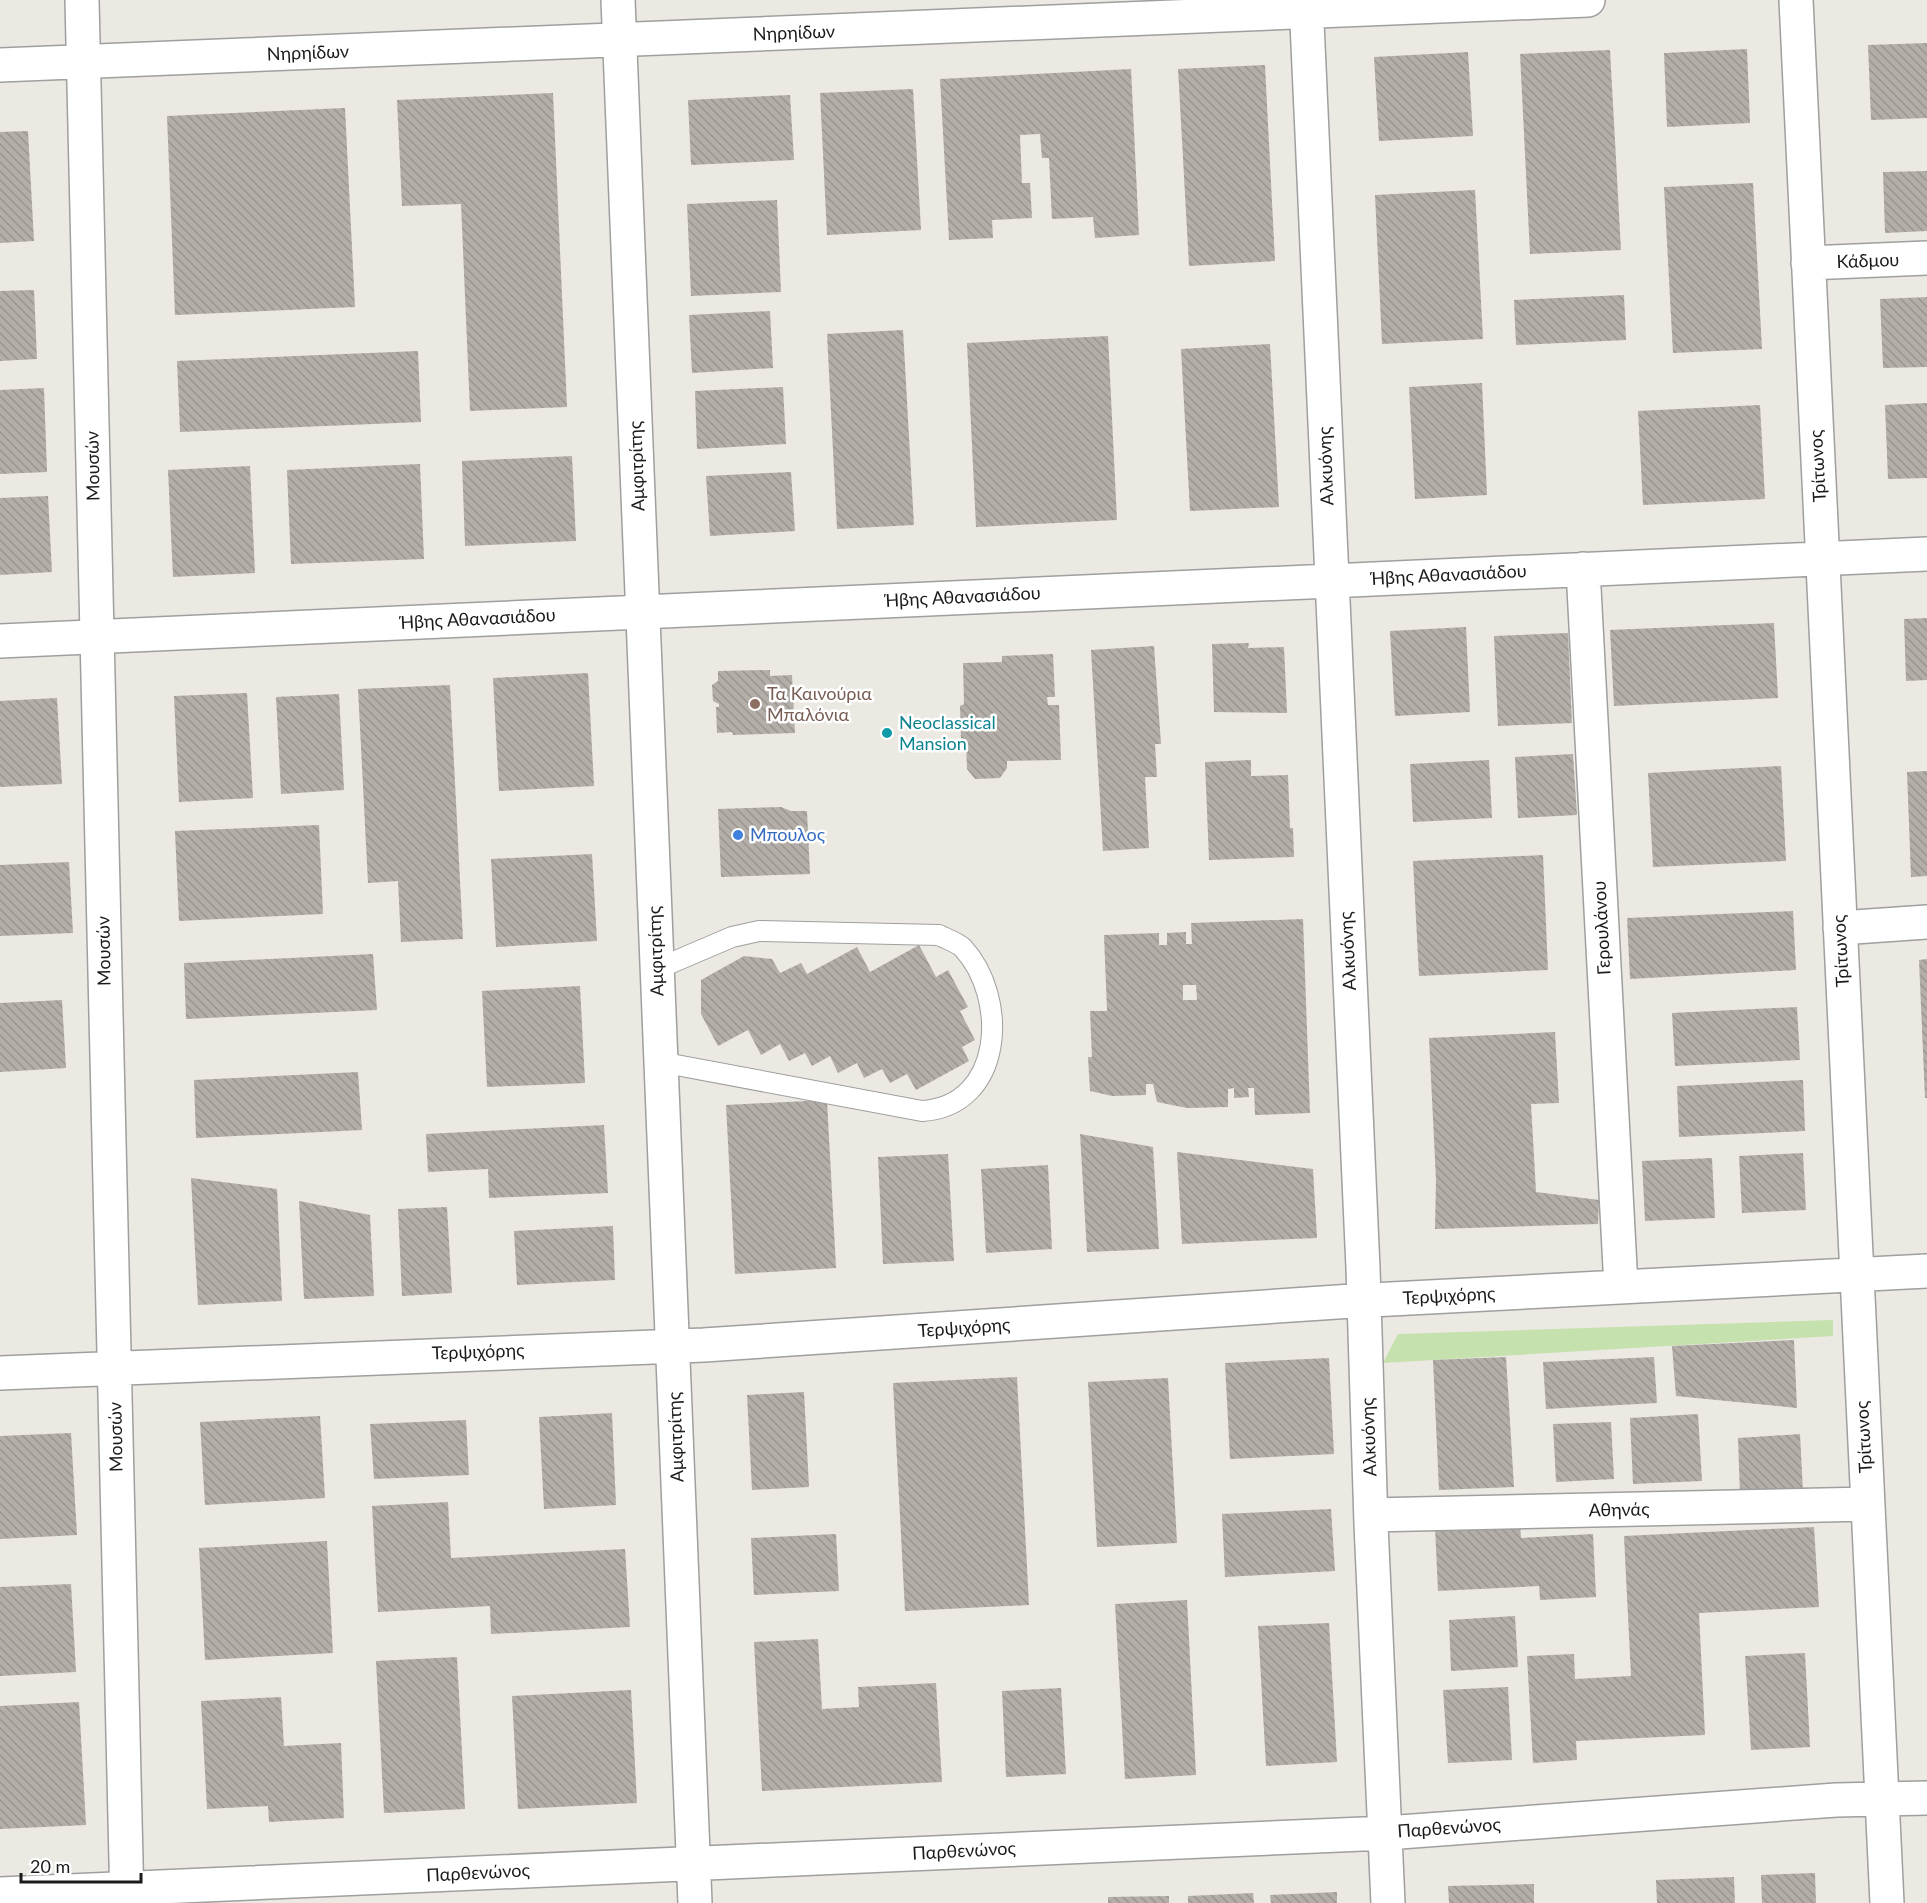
<svg xmlns="http://www.w3.org/2000/svg" width="1927" height="1903" font-family="Lato,sans-serif">
  <style>
    .grass { fill: #c5e1ad }
    .building { fill: url(#building-back-hatch); fill-rule: evenodd }
    .lines { fill: none; stroke-linecap: round; stroke-linejoin: round }
    .lane-casing { stroke: #9f9f9f; stroke-width: 22 }
    .street-casing { stroke: #9f9f9f; stroke-width: 36 }
    .lane { stroke: #fff; stroke-width: 20 }
    .street { stroke: #fff; stroke-width: 33 }
    .education-dot { fill: #8d6e63; stroke: #fff; stroke-width: 2 }
    .culture-dot { fill: #0f9aa8; stroke: #fff; stroke-width: 2 }
    .shop-dot { fill: #3f7fe0; stroke: #fff; stroke-width: 2 }
    .labels { text-anchor: middle; stroke-width: 5; stroke-linejoin: round; paint-order: stroke }
    .street-label { font-size: 18px; fill: #1b1b1b; stroke: #fff }
    .education-label { font-size: 18px; fill: #785e54; stroke: #fff; text-anchor: start }
    .culture-label { font-size: 18px; fill: #0d838f; stroke: #fff; text-anchor: start }
    .shop-label { font-size: 18px; fill: #366cbe; stroke: #fff; text-anchor: start }
  </style>
  <defs>
    <pattern id="building-back-hatch" width="6" height="6" patternUnits="userSpaceOnUse" patternTransform="scale(1.5)"><rect width="6" height="6" fill="#b4aea8"/><path d="M-1 5l2 2M0 0l6 6M5-1l2 2" fill="none" stroke="#9a9590"/></pattern>
  </defs>
  <rect width="100%" height="100%" fill="#ece9e2"/>
  <path class="grass" d="M1833,1320V1336L1383,1363L1398,1334Z"/>
  <path class="building" d="M1927,43V118L1871,120L1868,45Z
    M1747,49L1750,123L1667,127L1664,53Z
    M1610,50L1621,250L1530,254L1520,54Z
    M1468,52L1473,136L1379,141L1374,57Z
    M1265,65L1275,261L1189,266L1178,69Z
    M1131,69L1139,235L1095,238L1093,217L1052,219L1049,158H1042L1040,134L1020,135L1022,183H1030L1032,218L992,220L993,238L949,240L940,79Z
    M913,89L921,230L827,235L820,93Z
    M553,93L567,407L470,411L461,204L402,206L397,100Z
    M790,95L794,160L691,165L688,100Z
    M345,108L355,307L175,315L167,116Z
    M28,131L34,241L0,243V132Z
    M1927,171V231L1885,233L1883,172Z
    M1753,183L1762,349L1673,353L1664,187Z
    M1475,190L1483,339L1382,344L1375,195Z
    M777,200L781,292L691,296L687,204Z
    M34,290L37,359L0,361V291Z
    M1624,295L1626,340L1516,345L1514,300Z
    M1927,297V367L1883,368L1880,299Z
    M770,311L773,368L692,373L689,315Z
    M903,330L914,525L837,529L827,334Z
    M1108,336L1117,520L976,527L967,343Z
    M1270,344L1279,507L1190,511L1181,349Z
    M418,351L421,422L180,432L177,361Z
    M1482,383L1487,495L1415,499L1409,387Z
    M783,387L786,444L697,449L695,391Z
    M44,388L47,472L0,474V390Z
    M1927,403V478L1888,479L1885,405Z
    M1760,405L1765,499L1643,505L1638,411Z
    M572,456L576,541L465,546L462,461Z
    M420,464L424,559L291,564L287,470Z
    M250,466L255,573L173,577L168,470Z
    M791,472L795,531L710,536L706,476Z
    M48,496L52,572L0,575V498Z
    M1927,618V680L1906,681L1904,619Z
    M1774,623L1778,698L1614,706L1610,630Z
    M1466,627L1470,712L1395,716L1390,631Z
    M1568,633L1572,723L1498,726L1494,636Z
    M1249,643L1248,648L1284,647L1287,713L1214,712L1212,644Z
    M1154,646L1161,744H1155L1157,777H1145L1149,848L1103,851L1091,650Z
    M1053,654L1055,697H1047L1048,705H1059L1061,760L1007,761V768L1000,778L975,779L967,769L966,743L961,741L960,706L964,704L963,663L1002,662V656Z
    M770,670V676L792,675L795,733L733,735L732,732L717,733L716,707H719V704L713,701L712,685L718,681V671Z
    M588,673L594,786L499,791L493,678Z
    M450,685L463,939L401,942L398,881L368,883L358,689Z
    M247,693L253,798L179,802L174,696Z
    M339,694L344,790L281,794L276,697Z
    M57,698L62,784L0,787V701Z
    M1573,754L1577,815L1518,818L1515,757Z
    M1251,760V776L1288,775L1290,828H1293L1294,857L1209,860L1205,762Z
    M1489,760L1492,818L1413,822L1410,764Z
    M1781,766L1786,861L1653,867L1648,773Z
    M1927,771V876L1911,877L1907,772Z
    M781,807L791,811H807L810,874L721,877L718,809Z
    M319,825L323,914L179,921L175,831Z
    M592,854L597,941L496,947L491,859Z
    M1543,855L1548,970L1419,976L1413,861Z
    M69,862L73,933L0,936V865Z
    M1793,911L1796,970L1630,979L1627,918Z
    M1303,919L1310,1113L1255,1115L1254,1088H1248L1249,1097L1234,1098V1088L1228,1089V1107L1187,1108L1157,1102L1153,1084H1146V1095L1112,1096L1090,1091L1088,1057H1092L1090,1011H1107L1104,935L1159,933V945H1167V933L1186,932V944H1192L1191,923ZM1183,985H1196L1197,1000H1183Z
    M919,945L936,977L948,970L968,1007L960,1011L975,1040L962,1047L969,1061L916,1090L907,1074L890,1083L882,1069L864,1078L857,1063L838,1073L830,1056L812,1066L805,1053L789,1061L780,1044L761,1055L748,1030L718,1046L701,1014V980L744,956L772,959L780,973L801,963L807,974L857,947L870,972Z
    M373,954L377,1010L186,1019L184,963Z
    M1927,959V1098H1925L1919,960Z
    M580,986L585,1083L487,1087L482,991Z
    M62,1000L66,1068L0,1072V1003Z
    M1797,1007L1800,1060L1675,1066L1672,1013Z
    M1555,1032L1559,1103L1531,1104L1536,1192L1599,1200L1598,1224L1435,1229L1436,1180L1429,1038Z
    M358,1072L362,1130L196,1138L194,1080Z
    M1803,1080L1805,1131L1679,1137L1677,1086Z
    M827,1100L836,1268L735,1274L726,1105Z
    M604,1125L608,1193L489,1198L488,1169L428,1172L426,1134Z
    M1080,1134L1153,1147L1159,1249L1087,1252Z
    M1177,1152L1313,1169L1317,1238L1182,1244Z
    M1803,1153L1806,1210L1742,1213L1739,1156Z
    M948,1154L954,1261L883,1264L878,1157Z
    M1712,1158L1715,1218L1645,1221L1642,1161Z
    M1048,1165L1052,1249L986,1253L981,1169Z
    M191,1178L277,1189L282,1301L198,1305Z
    M299,1201L370,1215L374,1296L304,1299Z
    M447,1207L452,1293L402,1296L398,1209Z
    M613,1226L615,1280L517,1285L514,1231Z
    M1794,1340L1797,1408L1676,1396L1672,1346Z
    M1506,1357L1514,1487L1439,1490L1433,1360Z
    M1654,1357L1657,1403L1546,1409L1543,1362Z
    M1329,1358L1334,1454L1230,1459L1225,1363Z
    M1017,1377L1029,1605L905,1611L893,1383Z
    M1168,1378L1177,1543L1097,1547L1088,1382Z
    M804,1392L809,1487L752,1490L747,1395Z
    M612,1413L616,1505L544,1509L539,1417Z
    M1698,1414L1702,1481L1633,1484L1630,1418Z
    M320,1416L325,1498L205,1505L200,1422Z
    M466,1420L469,1475L374,1479L370,1424Z
    M1611,1422L1614,1479L1556,1482L1553,1424Z
    M71,1433L77,1535L0,1539V1436Z
    M1800,1434L1803,1492L1740,1495L1738,1438Z
    M448,1502L451,1558L625,1549L630,1627L491,1634L490,1606L378,1612L372,1506Z
    M1331,1509L1335,1571L1225,1577L1222,1514Z
    M1520,1523L1521,1538L1593,1534L1596,1597L1540,1600L1539,1586L1438,1591L1435,1527Z
    M1814,1527L1819,1607L1699,1613L1705,1735L1576,1741L1577,1760L1533,1763L1527,1656L1574,1654L1575,1679L1631,1676L1624,1536Z
    M836,1534L839,1591L754,1595L751,1538Z
    M327,1541L333,1653L205,1660L199,1548Z
    M71,1584L76,1672L0,1676V1587Z
    M1187,1600L1196,1775L1125,1779L1115,1604Z
    M1515,1616L1518,1667L1451,1671L1449,1620Z
    M1329,1623L1337,1762L1266,1766L1258,1626Z
    M818,1639L822,1709L859,1707L858,1687L936,1683L942,1782L762,1791L754,1642Z
    M1805,1653L1810,1747L1751,1750L1745,1656Z
    M457,1657L465,1809L384,1813L376,1661Z
    M1508,1687L1512,1760L1448,1763L1443,1690Z
    M1061,1688L1066,1774L1006,1777L1002,1691Z
    M631,1690L637,1803L518,1809L512,1696Z
    M281,1697L284,1746L341,1743L344,1818L269,1822L268,1806L207,1809L201,1701Z
    M79,1702L86,1825L0,1829V1706Z
    M1815,1873L1816,1903H1762L1761,1875Z
    M1734,1877L1735,1903H1657L1656,1880Z
    M1534,1884V1903H1449L1448,1886Z
    M1337,1892V1903H1271L1270,1895Z
    M1253,1893L1254,1903H1188V1896Z
    M1169,1896V1903H1108V1897Z"/>
  <g class="lines">
    <defs>
      <path id="lane" d="M657,969L732,937L759,931L939,935C946,939 957,942 963,948C1009,998 1004,1106 922,1111L660,1062"/>
      <path id="street" d="M82,0L127,1903
        M618,0L695,1903
        M1306,0L1363,1268L1371,1524L1388,1903
        M1796,0L1887,1903
        M0,65L1588,0
        M1808,263L1927,258
        M1583,569L1621,1287
        M0,641L1927,554
        M1840,928L1927,922
        M0,1373L704,1345L1352,1301L1927,1271
        M1371,1515L1868,1504
        M0,1894L1386,1833L1836,1800L1927,1798"/>
    </defs>
    <use href="#lane" class="lane-casing"/>
    <use href="#street" class="street-casing"/>
    <use href="#lane" class="lane"/>
    <use href="#street" class="street"/>
  </g>
  <circle class="education-dot" cx="755" cy="704" r="6"/>
  <circle class="culture-dot" cx="887" cy="733" r="6"/>
  <circle class="shop-dot" cx="738" cy="835" r="6"/>
  <g class="labels">
    <g class="street-label">
      <text transform="translate(794 33) rotate(-2)" y="6">Νηρηίδων</text>
      <text transform="translate(308 53) rotate(-2)" y="6">Νηρηίδων</text>
      <text transform="translate(1868 261) rotate(-2)" y="6">Κάδμου</text>
      <text transform="translate(93 466) rotate(-91)" y="6">Μουσών</text>
      <text transform="translate(637 466) rotate(-92)" y="6">Αμφιτρίτης</text>
      <text transform="translate(1326 466) rotate(-92)" y="6">Αλκυόνης</text>
      <text transform="translate(1818 466) rotate(-93)" y="6">Τρίτωνος</text>
      <text transform="translate(1449 575) rotate(-3)" y="6">Ήβης Αθανασιάδου</text>
      <text transform="translate(963 597) rotate(-3)" y="6">Ήβης Αθανασιάδου</text>
      <text transform="translate(478 619) rotate(-3)" y="6">Ήβης Αθανασιάδου</text>
      <text transform="translate(1602 928) rotate(-93)" y="6">Γερουλάνου</text>
      <text transform="translate(104 951) rotate(-91)" y="6">Μουσών</text>
      <text transform="translate(656 951) rotate(-92)" y="6">Αμφιτρίτης</text>
      <text transform="translate(1348 951) rotate(-93)" y="6">Αλκυόνης</text>
      <text transform="translate(1841 951) rotate(-93)" y="6">Τρίτωνος</text>
      <text transform="translate(1449 1296) rotate(-3)" y="6">Τερψιχόρης</text>
      <text transform="translate(964 1328) rotate(-4)" y="6">Τερψιχόρης</text>
      <text transform="translate(478 1352) rotate(-2)" y="6">Τερψιχόρης</text>
      <text transform="translate(116 1437) rotate(-91)" y="6">Μουσών</text>
      <text transform="translate(676 1437) rotate(-92)" y="6">Αμφιτρίτης</text>
      <text transform="translate(1369 1437) rotate(-92)" y="6">Αλκυόνης</text>
      <text transform="translate(1864 1437) rotate(-93)" y="6">Τρίτωνος</text>
      <text transform="translate(1619 1510) rotate(-1)" y="6">Αθηνάς</text>
      <text transform="translate(1449 1828) rotate(-4)" y="6">Παρθενώνος</text>
      <text transform="translate(964 1851) rotate(-3)" y="6">Παρθενώνος</text>
      <text transform="translate(478 1873) rotate(-3)" y="6">Παρθενώνος</text>
    </g>
    <g class="education-label">
      <text x="767" y="700">Τα Καινούρια<tspan x="767" dy="21">Μπαλόνια</tspan></text>
    </g>
    <g class="culture-label">
      <text x="899" y="729">Neoclassical<tspan x="899" dy="21">Mansion</tspan></text>
    </g>
    <g class="shop-label">
      <text x="750" y="841">Μπουλος</text>
    </g>
  </g>
  <path d="M21 1873v9h120v-9" fill="none" stroke="#1b1b1b" stroke-width="3"/>
  <text x="30" y="1873" font-size="18" fill="#1b1b1b" stroke="#ffffff" stroke-width="4.5" paint-order="stroke">20 m</text>
</svg>
